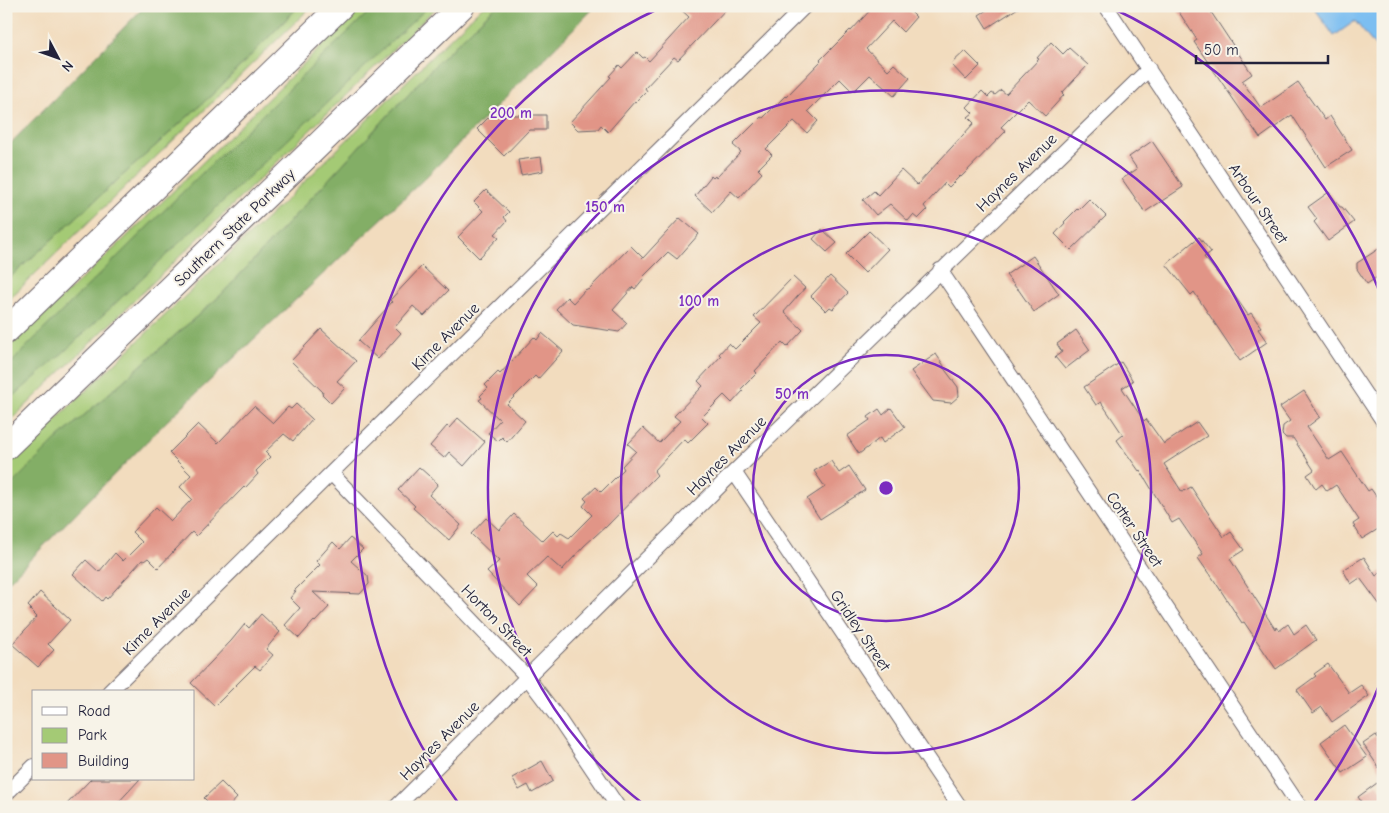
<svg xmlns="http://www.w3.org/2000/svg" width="1389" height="813" font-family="'Comic Neue',sans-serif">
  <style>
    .green { fill: #a4ca75; stroke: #637658 }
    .forest { fill: #83ae66; stroke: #526850 }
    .water { fill: #7bbef1; stroke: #4e7096 }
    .building { fill: #e19587 }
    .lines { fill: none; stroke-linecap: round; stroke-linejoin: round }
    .minor-casing { stroke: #6b6369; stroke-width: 16 }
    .motorway-casing { stroke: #6b6369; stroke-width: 27 }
    .minor { stroke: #fff; stroke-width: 14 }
    .motorway { stroke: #fff; stroke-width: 25 }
    .ring { fill: none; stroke: #7b2cbf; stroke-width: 2.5 }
    .labels { text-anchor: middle; stroke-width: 4; stroke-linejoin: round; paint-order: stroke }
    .street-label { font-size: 16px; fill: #22223b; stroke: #f7f3e8 }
    .centre { fill: #7b2cbf; stroke: #f7f3e8; stroke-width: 2.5 }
    .ring-label { font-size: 15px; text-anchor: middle; font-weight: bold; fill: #7b2cbf; stroke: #f7f3e8; stroke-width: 4; stroke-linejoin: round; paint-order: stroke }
  </style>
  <rect width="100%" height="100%" fill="#f7f3e8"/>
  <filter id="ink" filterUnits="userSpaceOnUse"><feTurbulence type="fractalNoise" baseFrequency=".02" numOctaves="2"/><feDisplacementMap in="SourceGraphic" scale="10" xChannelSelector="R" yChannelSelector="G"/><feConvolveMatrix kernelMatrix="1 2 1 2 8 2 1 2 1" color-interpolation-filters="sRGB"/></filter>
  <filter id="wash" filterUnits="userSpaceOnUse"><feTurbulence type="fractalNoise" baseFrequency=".0096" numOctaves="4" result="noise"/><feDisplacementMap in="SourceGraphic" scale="20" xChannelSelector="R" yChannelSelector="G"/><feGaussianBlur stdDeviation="1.12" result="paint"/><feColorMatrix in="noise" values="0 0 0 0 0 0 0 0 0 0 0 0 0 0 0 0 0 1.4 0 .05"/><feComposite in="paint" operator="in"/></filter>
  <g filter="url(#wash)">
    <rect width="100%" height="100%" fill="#f2dcbe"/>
    <path class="green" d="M299,6H312L6,302V281L216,91Z
      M363,6H438L6,425V350L121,242Z
      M483,6H496L436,64L221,295L55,441L6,490V467L286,200Z"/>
    <path class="forest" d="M145,6H299L216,91L6,281V148Z
      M375,6H429L65,351L6,403V369L27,346L203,172Z
      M496,6H596L425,178L167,421L6,584V490L55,441L221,295L436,64Z"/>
    <path class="water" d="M1313,6H1383V56L1355,21L1334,36Z"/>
    <g id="blocks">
      <path class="building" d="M677,6H729L678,60L674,57L645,88L647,91L636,102L635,101L608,132L601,125L598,129L578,130L570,122L611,77L609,76L619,65L622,68L637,52L643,58L645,57L649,61L689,17Z
        M874,6H905L916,17L903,32L892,21L866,49L888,70L894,64L910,78L894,96L870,75L853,92L840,79L808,111L818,121L807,133L794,121L766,149L772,155L758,169L762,173L739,198L731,191L712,212L695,196L711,176L713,178L715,176L716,178L741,152L733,145L761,117L763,118L785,96L786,97L821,61L820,60L850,30L851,31Z
        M993,6H1021L987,28L979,15Z
        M1175,6H1207L1252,74L1242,81L1261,108L1298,82L1325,120L1330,116L1352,150L1326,167L1292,115L1260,138L1194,42L1197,40Z
        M1051,42L1063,54L1069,48L1088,65L1062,93L1064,95L1045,116L1028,100L1001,127L1006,131L961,177L960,176L949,187L945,183L924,206L927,210L918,219L913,215L908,221L890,204L876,215L863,200L874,191L878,195L901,170L917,185L974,123L968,117L973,113L967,107L982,91L988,97L992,93L995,95L1001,90L1006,94L1039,59L1037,58Z
        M965,51L980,66L966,80L951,64Z
        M505,110L511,115H546V130H529L504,156L477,129L494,112L498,117Z
        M1152,141L1183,187L1145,212L1122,179L1137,169L1129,157Z
        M541,157L543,171L521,175L518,160Z
        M486,190L509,212L504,217L507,221L495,234L499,237L479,258L458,237L483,211L474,202Z
        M1329,192L1340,207H1342L1354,222L1328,241L1314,222L1317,219L1308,207Z
        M1089,199L1106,216L1071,250L1055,234L1065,223L1064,222L1077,209L1078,210Z
        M680,218L699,234L677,259L668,252L643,277L644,278L635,289L633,287L613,310L627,323L619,332L573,325L556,309L567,297L573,303L586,289L588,290L631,246L643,258Z
        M822,229L837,243L827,252L813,239Z
        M869,231L888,249L865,273L846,254Z
        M1199,237L1211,252L1204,257L1230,289L1248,315L1251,313L1261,327L1258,329L1267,342L1240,361L1194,292L1191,295L1166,264Z
        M1383,246V273L1367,284L1357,269V263Z
        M1033,256L1059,294L1034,312L1018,289H1017L1006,275Z
        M422,266L448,291L424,316L413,306L395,327L401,333L378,359L358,341L392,302L390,300Z
        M830,276L848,293L833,309L830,307L826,311L811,296Z
        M793,277L805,288L784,312L803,330L787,347L782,342L755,371L757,373L741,389L743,391L732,403L724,395L702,417L708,423L688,443L684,439L654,471L657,475L605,528V527L584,546L562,570L547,557L527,576L538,587L520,606L487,572L499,561L471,534L486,518L499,530L514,514L543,541L553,531L558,536L561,533L569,538L592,515L583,506L587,501L584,498L596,487L601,492L624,469L622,466L636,451L628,444L643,428L659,443L680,421L674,416L703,386L698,381L721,356L719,354L729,343L735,349L761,323L754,317Z
        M321,329L356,361L337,381L345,388L331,403L322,394L323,392L291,361Z
        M1076,330L1090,350L1065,369L1055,357L1062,352L1057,344Z
        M542,333L563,351L538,379L535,376L507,404L525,421L507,442L502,437L498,441L488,433L500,420L479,400L482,398L480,396L488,388L485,385L498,372L500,374L534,337L537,340Z
        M936,354L944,366L943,367L958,387L959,396L951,403L933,401L911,371Z
        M1121,362L1133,381L1122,388L1144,421L1146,419L1164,444L1197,422L1207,436L1164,464L1182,492L1191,487L1224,537L1231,532L1244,550L1230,559L1275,629L1276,627L1279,631L1288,624L1294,634L1306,625L1316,640L1276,669L1244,622L1242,623L1210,574H1209L1198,558L1203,554L1179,519L1172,523L1140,470L1139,471L1117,440L1123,435L1101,402L1096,405L1084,387Z
        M1304,391L1320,417L1307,427L1329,460L1342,452L1368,491L1371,489L1383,506V526L1362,539L1353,524L1359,520L1336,485L1327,491L1322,484L1316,489L1307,475L1314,470L1293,438H1286L1282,434L1283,426L1290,421L1280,407Z
        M296,404L312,419L293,441L284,434L265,452L270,457L256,471L258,474L245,488L244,487L196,536L192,532L158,568L148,558L144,561L142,560L107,599L105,597L102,601L73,574L86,560L99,572L115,553L123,561L142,542L132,532L156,507L171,521L192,499L180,487L191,475L169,453L198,424L218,443L254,406L273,423L288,407L291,409Z
        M891,408L905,427L883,443L880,438L859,454L847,436L870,420L868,417L879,409L883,415Z
        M458,418L485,442L464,466L449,452L444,458L430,446L447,426L449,428Z
        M831,461L839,473L849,466L865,490L820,519L807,499L825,487L814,471Z
        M419,467L438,484L429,495L461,525L449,540L413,508L415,506L398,490Z
        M350,538L363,549L351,561L368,576L369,584L360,594L313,592L329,607L315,622L314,621L299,638L285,625L300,608L290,598L296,591H294L320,565L316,561L333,542L340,549Z
        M1364,557L1376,576L1383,571V609L1360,578L1351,584L1343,570Z
        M40,592L70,620L48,644L54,650L38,667L12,644L37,617L30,610L31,609L28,606Z
        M261,614L280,632L266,649L273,655L260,670L255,666L215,706L191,683L231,641L245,624L249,628Z
        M1328,664L1349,693L1361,685L1369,696L1332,722L1322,707L1313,713L1297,690L1316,676L1314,674Z
        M1344,725L1367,757L1343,773L1321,742Z
        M1376,735L1383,745V774L1363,744Z
        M542,761L553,781L532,793L528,785L519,790L512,778Z
        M91,779H140L114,807H64Z
        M221,782L237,798L229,807H213L204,798Z
        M1377,783L1383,792V807H1365L1358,797Z"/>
    </g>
  </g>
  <g filter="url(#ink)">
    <use href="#blocks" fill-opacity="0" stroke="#6b6369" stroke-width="1"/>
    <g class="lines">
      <defs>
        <path id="minor" d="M1106,6L1383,421
          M940,270L1300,807
          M734,472L960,807
          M331,473L527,677L558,718L618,807
          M109,692L805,6
          M6,794L34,766
          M396,807L734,472L1149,69"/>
        <path id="motorway" d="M6,331L341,6
          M6,447L462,6"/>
      </defs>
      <use href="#minor" class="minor-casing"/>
      <use href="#motorway" class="motorway-casing"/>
      <use href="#minor" class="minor"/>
      <use href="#motorway" class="motorway"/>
    </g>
  </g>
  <g class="ring">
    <circle cx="886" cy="488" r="133"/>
    <circle cx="886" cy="488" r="265"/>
    <path d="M646 806A398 398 0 1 1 1126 806"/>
    <path d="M1382 678A531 531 0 0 1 1313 804M459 804A531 531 0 0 1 662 7M1110 7A531 531 0 0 1 1382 298"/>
  </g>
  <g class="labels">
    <g class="street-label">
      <text transform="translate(1016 172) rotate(-44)" y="6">Haynes Avenue</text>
      <text transform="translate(1259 203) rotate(56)" y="6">Arbour Street</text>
      <text transform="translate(234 227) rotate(-44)" y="6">Southern State Parkway</text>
      <text transform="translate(445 336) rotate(-45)" y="6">Kime Avenue</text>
      <text transform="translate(726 455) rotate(-45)" y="6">Haynes Avenue</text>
      <text transform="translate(1135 529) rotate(56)" y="6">Cotter Street</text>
      <text transform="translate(497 620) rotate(46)" y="6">Horton Street</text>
      <text transform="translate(156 621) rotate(-45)" y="6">Kime Avenue</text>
      <text transform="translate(861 630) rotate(56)" y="6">Gridley Street</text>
      <text transform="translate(439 740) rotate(-45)" y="6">Haynes Avenue</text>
    </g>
  </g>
  <circle cx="886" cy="488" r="8" class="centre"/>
  <g class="ring-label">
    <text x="511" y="118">200 m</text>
    <text x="605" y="212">150 m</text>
    <text x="699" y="306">100 m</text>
    <text x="792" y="399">50 m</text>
  </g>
  <rect width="1389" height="813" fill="none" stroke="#f7f3e8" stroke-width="25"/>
  <rect x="32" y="690" width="162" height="90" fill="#f7f3e8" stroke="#a29fa3"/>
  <rect x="42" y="707" width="25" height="8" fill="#ffffff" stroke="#a29fa3"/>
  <text x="78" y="716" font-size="15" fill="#22223b">Road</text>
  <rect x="42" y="728" width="25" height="15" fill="#a4ca75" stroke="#a29fa3"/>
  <text x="78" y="740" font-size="15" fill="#22223b">Park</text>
  <rect x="42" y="753" width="25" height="15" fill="#e19587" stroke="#a29fa3"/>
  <text x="78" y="766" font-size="15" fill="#22223b">Building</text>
  <g transform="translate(58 58) rotate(131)" stroke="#f7f3e8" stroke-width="4" paint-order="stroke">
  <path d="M0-4L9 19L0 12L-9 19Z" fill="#22223b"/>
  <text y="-8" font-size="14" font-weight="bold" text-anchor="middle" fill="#22223b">N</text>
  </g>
  <path d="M1196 55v8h132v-8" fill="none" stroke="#22223b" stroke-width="2.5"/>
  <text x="1204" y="55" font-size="15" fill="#22223b" stroke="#f7f3e8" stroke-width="4" paint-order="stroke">50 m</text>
</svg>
